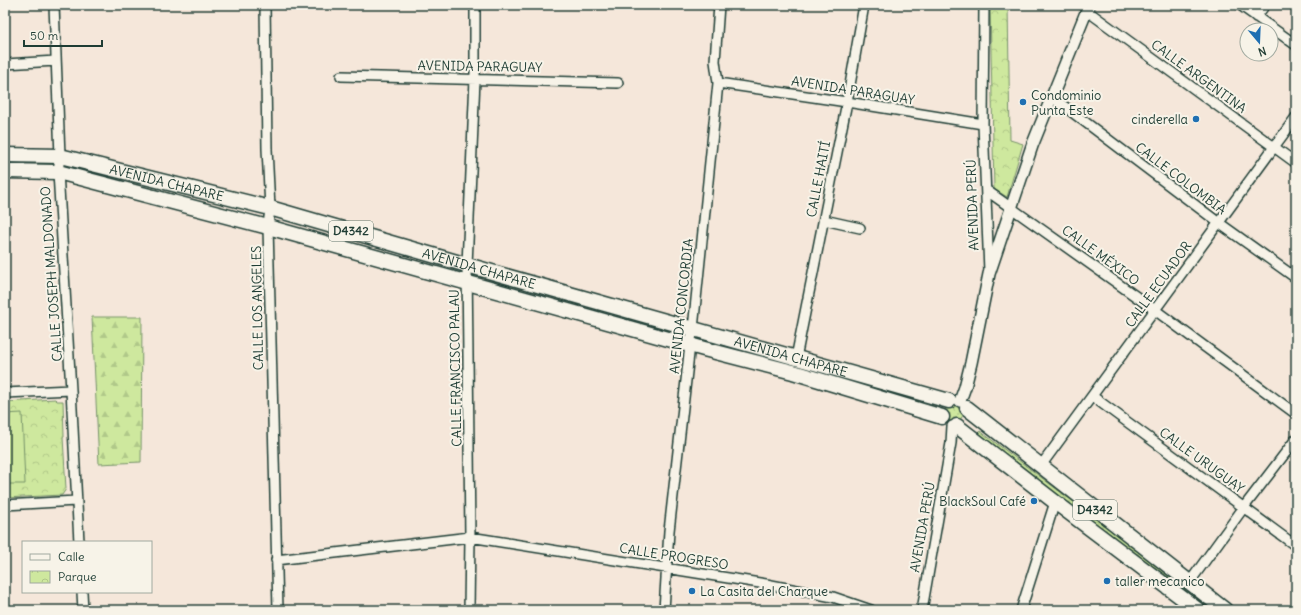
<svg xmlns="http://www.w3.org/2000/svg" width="1301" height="615" font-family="Delius,sans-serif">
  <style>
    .grass { fill: url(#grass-dots); stroke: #769269 }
    .forest { fill: url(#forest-firs); stroke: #769269 }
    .park { fill: url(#park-crowns); stroke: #769269 }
    .pitch { fill: #cee89e; stroke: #769269 }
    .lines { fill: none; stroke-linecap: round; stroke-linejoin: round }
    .minor-casing { stroke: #1f3d34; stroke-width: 12 }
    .tertiary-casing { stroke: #1f3d34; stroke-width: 14 }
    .primary-casing { stroke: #1f3d34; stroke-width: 17 }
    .minor { stroke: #f7f3e8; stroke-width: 9 }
    .tertiary { stroke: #f7f3e8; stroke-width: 11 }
    .primary { stroke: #f7f3e8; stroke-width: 14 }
    .poi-dot { fill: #1f6fb2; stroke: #f7f3e8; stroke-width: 1.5 }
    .labels { text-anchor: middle; stroke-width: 4; stroke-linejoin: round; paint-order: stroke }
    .shield { fill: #f7f3e8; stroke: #60746a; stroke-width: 1 }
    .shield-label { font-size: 12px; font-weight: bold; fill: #1f3d34 }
    .street-label { font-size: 13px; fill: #1f3d34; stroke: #f7f3e8 }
    .poi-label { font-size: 13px; fill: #1f3d34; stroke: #f7f3e8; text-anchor: start }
  </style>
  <defs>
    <pattern id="grass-dots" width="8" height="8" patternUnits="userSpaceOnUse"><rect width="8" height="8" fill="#cee89e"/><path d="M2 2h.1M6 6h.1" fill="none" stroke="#b0c889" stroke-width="1.8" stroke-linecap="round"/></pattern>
    <pattern id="forest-firs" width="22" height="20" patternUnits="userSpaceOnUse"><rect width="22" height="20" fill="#cee89e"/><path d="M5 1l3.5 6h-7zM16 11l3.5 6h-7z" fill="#b0c889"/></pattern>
    <pattern id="park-crowns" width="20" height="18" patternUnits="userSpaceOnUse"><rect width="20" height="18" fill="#cee89e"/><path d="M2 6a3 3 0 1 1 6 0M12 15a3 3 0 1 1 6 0" fill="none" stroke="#b0c889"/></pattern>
  </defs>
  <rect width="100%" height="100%" fill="#f5e7da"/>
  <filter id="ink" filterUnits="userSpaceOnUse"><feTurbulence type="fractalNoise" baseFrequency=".025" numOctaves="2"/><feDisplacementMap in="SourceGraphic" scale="8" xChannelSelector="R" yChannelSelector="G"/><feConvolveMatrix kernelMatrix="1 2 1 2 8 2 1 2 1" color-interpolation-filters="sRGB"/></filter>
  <g filter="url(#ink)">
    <path class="grass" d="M945 413a9 9 0 1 1 18 0a9 9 0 1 1-18 0Z
      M980,431L1216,610H1209L978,434Z"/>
    <path class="forest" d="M92,317H142L141,462L99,464Z"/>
    <path class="park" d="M990,5H1008L1010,140L1023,144L1007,197L994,189Z
      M55,399L57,401H63L64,437H63L66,489L62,495L5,498V402Z"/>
    <path class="pitch" d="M22,413L25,484H5V414Z"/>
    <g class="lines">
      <defs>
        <path id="minor" d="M54,5L60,156L58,172L71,390L79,542
          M265,5L267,149L270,208L268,227L278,610
          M984,5L983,124L989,271
          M1240,5L1296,45
          M1086,10L1296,163
          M1256,17L1265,5
          M5,64L56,61
          M341,76L618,83
          M718,83L847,102L983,124
          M1052,97L1219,223L1296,278
          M986,190L1155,310L1296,414
          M824,220L860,228
          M796,358L847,102L864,5
          M5,393L71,390
          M1092,396L1296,546
          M1040,467L1296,117
          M5,505L76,501
          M276,560L470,537L766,584L833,597L871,610
          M1189,583L1244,507L1296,439
          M82,592L83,610
          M469,610L470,537L467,265L475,79V5
          M664,610L669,531L690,345L693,329L718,83L715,61L719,5
          M922,610L951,443L952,426
          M1021,610L1055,502"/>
        <path id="tertiary" d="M960,401L965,387L971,363L989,274L1032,146L1089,5"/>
        <g id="primary">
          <path id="s1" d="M5,155L60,156L270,208L467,265L949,401"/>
          <path d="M5,171L58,172L268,227L704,349L793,372L942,417"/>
          <path d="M967,408L1225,610"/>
          <path d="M957,426L1055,502L1198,610"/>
        </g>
      </defs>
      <use href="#minor" class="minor-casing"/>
      <use href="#tertiary" class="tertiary-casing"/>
      <use href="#primary" class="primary-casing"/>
      <use href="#minor" class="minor"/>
      <use href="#tertiary" class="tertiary"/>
      <use href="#primary" class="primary"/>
    </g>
  </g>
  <g class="poi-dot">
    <circle cx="1023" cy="102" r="4"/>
    <circle cx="1196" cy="119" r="4"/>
    <circle cx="1034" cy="501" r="4"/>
    <circle cx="1107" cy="581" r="4"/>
    <circle cx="692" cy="591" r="4"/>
  </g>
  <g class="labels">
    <g class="shield">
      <rect x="329" y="221" width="44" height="20" rx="3"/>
      <rect x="1073" y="500" width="44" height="20" rx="3"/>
    </g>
    <g class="shield-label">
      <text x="351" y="235">D4342</text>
      <text x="1095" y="514">D4342</text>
    </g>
    <g class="street-label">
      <text transform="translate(480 66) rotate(1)" y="5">AVENIDA PARAGUAY</text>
      <text transform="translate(1199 76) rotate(36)" y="5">CALLE ARGENTINA</text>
      <text transform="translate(853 90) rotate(9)" y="5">AVENIDA PARAGUAY</text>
      <text transform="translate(1181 178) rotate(37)" y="5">CALLE COLOMBIA</text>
      <text transform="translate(818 179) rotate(-79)" y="5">CALLE HAITÍ</text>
      <text dy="5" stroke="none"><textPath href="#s1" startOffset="165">AVENIDA CHAPARE</textPath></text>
      <text transform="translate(972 205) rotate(-92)" y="5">AVENIDA PERÚ</text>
      <text transform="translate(1101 255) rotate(36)" y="5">CALLE MÉXICO</text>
      <text dy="5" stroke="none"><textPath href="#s1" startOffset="489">AVENIDA CHAPARE</textPath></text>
      <text transform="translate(51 274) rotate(-94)" y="5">CALLE JOSEPH MALDONADO</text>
      <text transform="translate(1158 284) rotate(-54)" y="5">CALLE ECUADOR</text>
      <text transform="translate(681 306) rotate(-84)" y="5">AVENIDA CONCORDIA</text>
      <text transform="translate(257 308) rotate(-91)" y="5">CALLE LOS ANGELES</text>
      <text dy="5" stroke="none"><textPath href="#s1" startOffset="813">AVENIDA CHAPARE</textPath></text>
      <text transform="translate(455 368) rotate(-91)" y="5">CALLE FRANCISCO PALAU</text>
      <text transform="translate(1202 460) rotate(36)" y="5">CALLE URUGUAY</text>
      <text transform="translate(922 527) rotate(-80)" y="5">AVENIDA PERÚ</text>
      <text transform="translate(674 556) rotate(9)" y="5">CALLE PROGRESO</text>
    </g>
    <g class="poi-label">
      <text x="1031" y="100">Condominio<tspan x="1031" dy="15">Punta Este</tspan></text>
      <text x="1188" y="124" text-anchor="end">cinderella</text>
      <text x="1026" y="506" text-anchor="end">BlackSoul Café</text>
      <text x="1115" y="586">taller mecanico</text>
      <text x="700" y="596">La Casita del Charque</text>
    </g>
  </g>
  <rect width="1301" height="615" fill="none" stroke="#f7f3e8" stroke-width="20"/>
  <rect x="10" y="10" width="1281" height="595" fill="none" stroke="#1f3d34" stroke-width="1.5" filter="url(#ink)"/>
  <rect x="22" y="541" width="130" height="52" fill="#f7f3e8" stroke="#a1aaa0"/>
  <rect x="30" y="554" width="20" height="6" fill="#f7f3e8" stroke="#a1aaa0"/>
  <text x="58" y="561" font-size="12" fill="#1f3d34">Calle</text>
  <rect x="30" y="571" width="20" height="12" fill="url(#park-crowns)" stroke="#a1aaa0"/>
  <text x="58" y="581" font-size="12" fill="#1f3d34">Parque</text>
  <g transform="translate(1259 42) rotate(161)"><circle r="19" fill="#f7f3e8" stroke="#a1aaa0"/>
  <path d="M0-3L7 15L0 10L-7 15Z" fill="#1f6fb2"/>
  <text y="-6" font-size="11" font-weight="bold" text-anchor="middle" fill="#1f3d34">N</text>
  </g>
  <path d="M24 40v6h78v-6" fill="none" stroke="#1f3d34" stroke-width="2"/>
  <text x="30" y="40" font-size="12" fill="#1f3d34" stroke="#f7f3e8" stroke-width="3" paint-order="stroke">50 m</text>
</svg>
